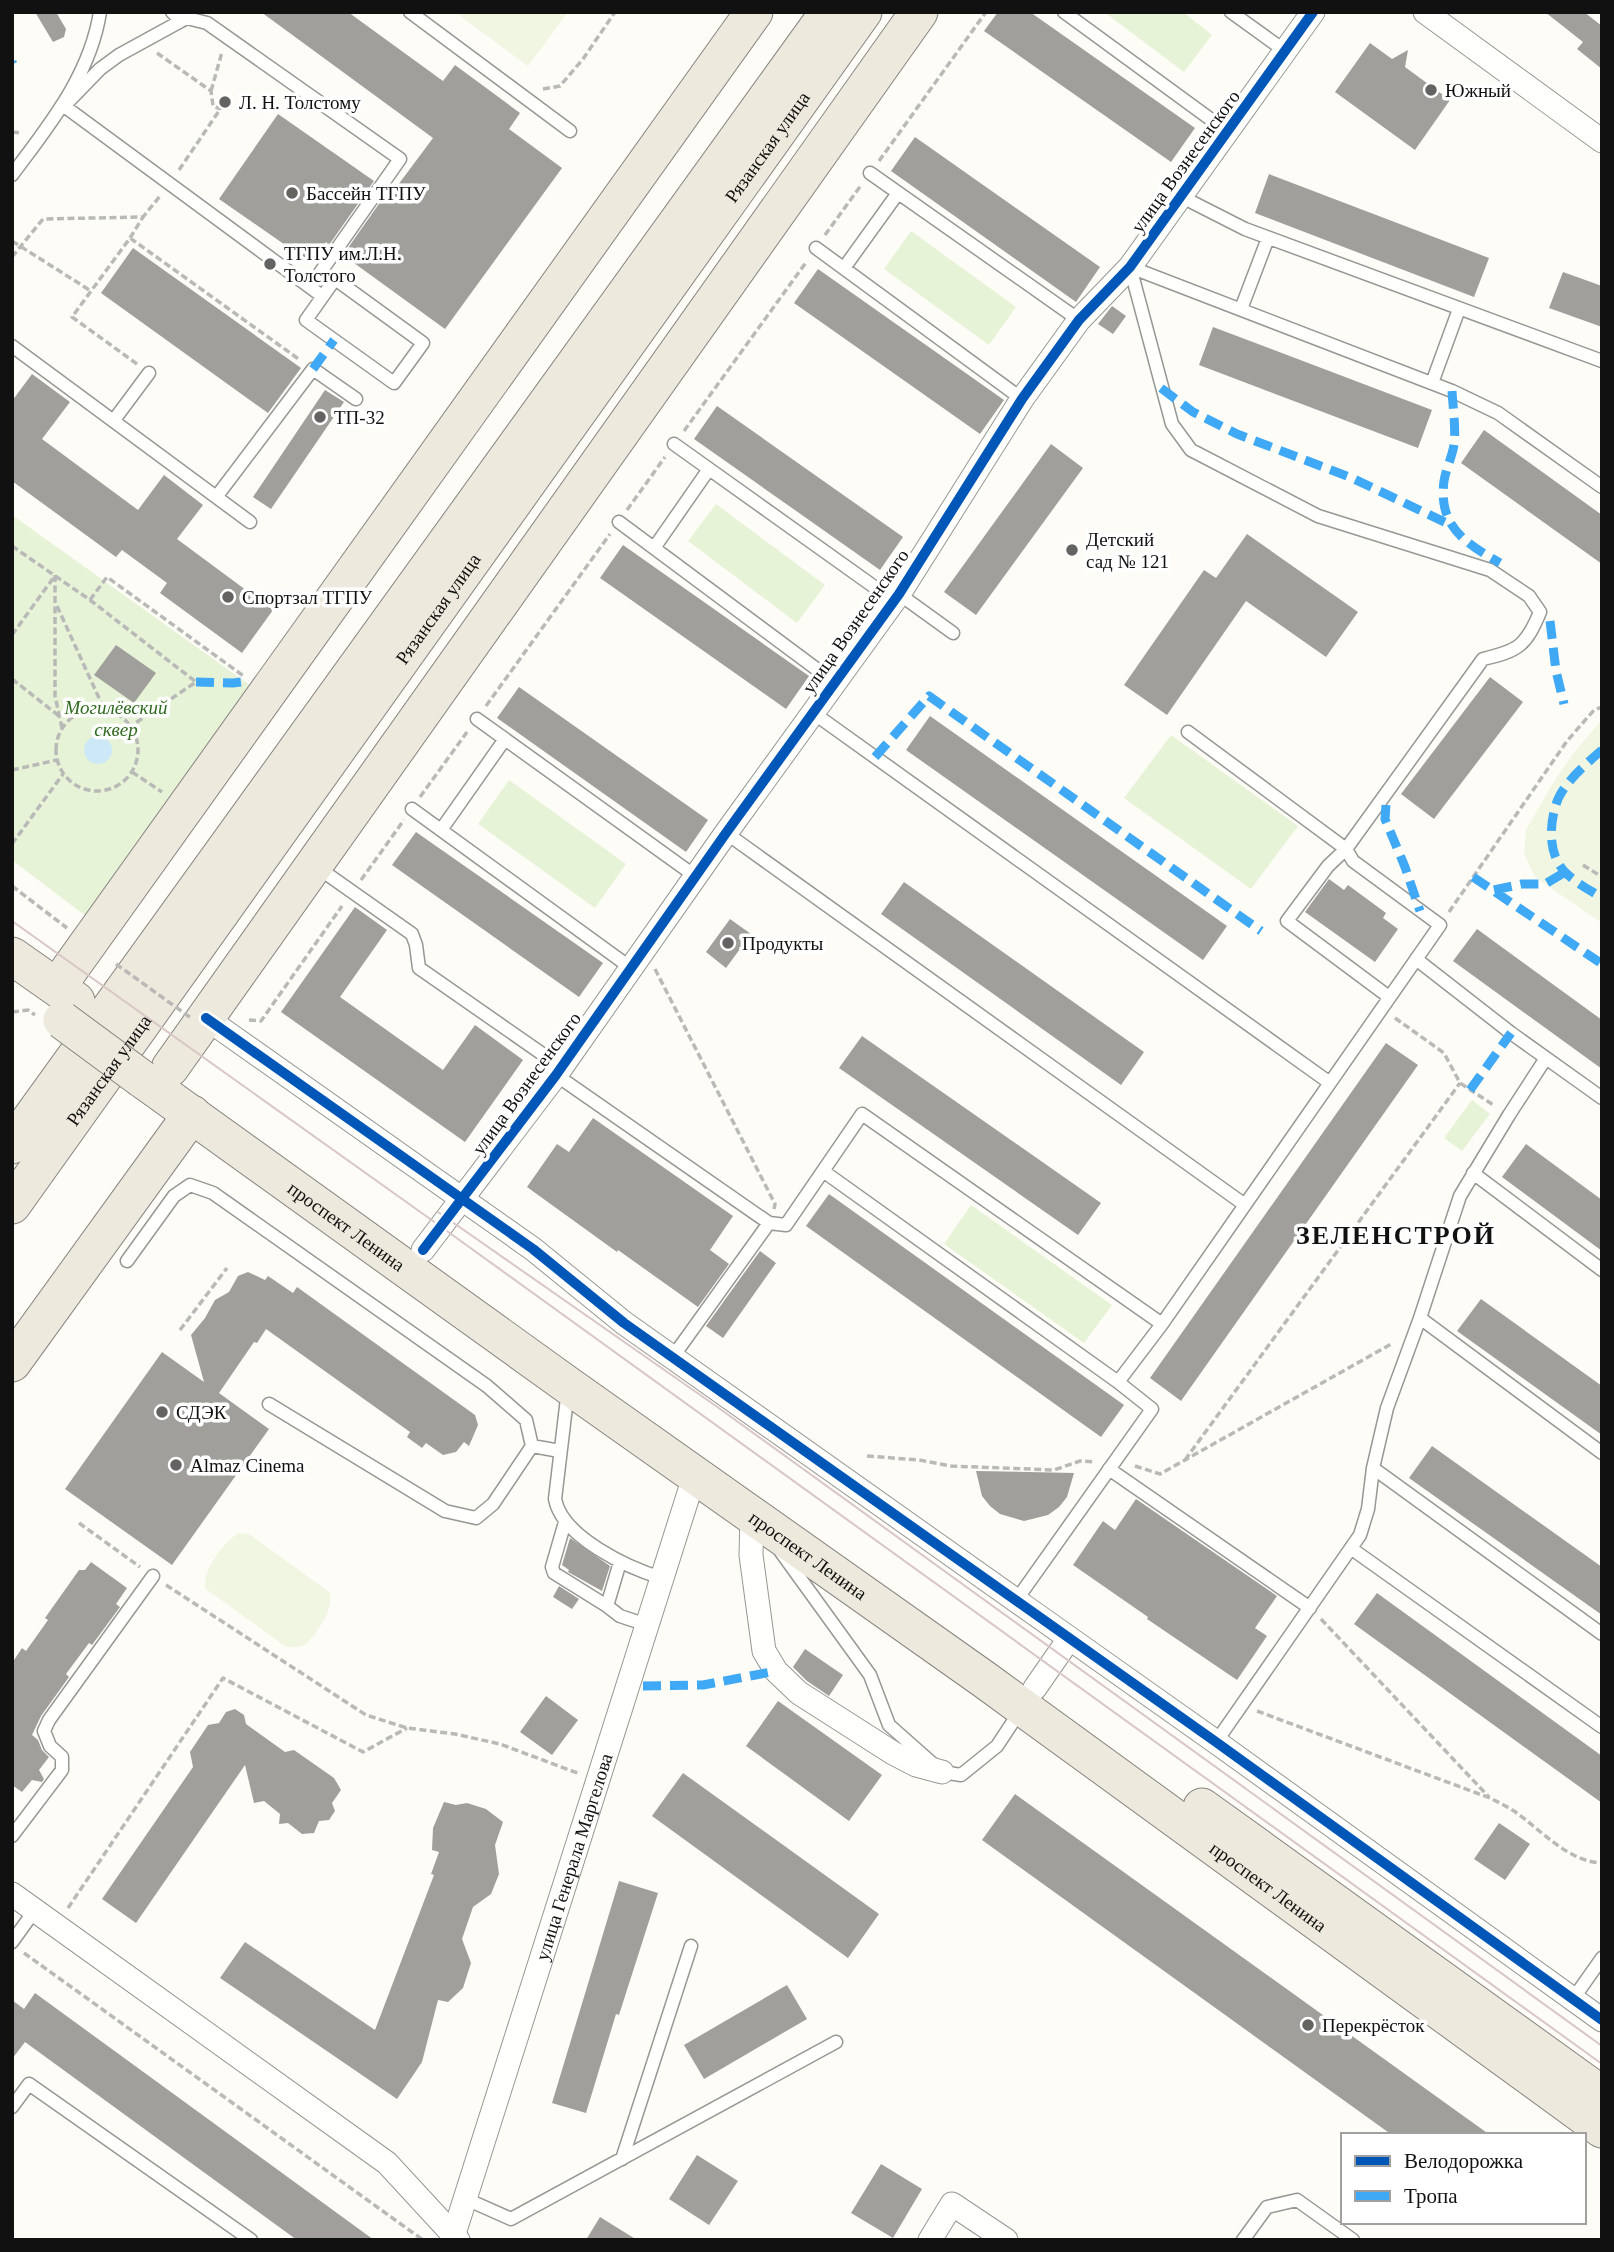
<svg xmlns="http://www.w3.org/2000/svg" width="1614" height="2252" font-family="Georgia,serif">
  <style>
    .green { fill: #e7f3d7 }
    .pitch { fill: #f0f6e1 }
    .water { fill: #cde8f7 }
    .building { fill: #a19f9c }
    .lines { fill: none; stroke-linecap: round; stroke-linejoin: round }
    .lane-casing { stroke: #979795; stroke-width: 15 }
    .street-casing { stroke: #979795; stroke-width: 25 }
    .primary-casing { stroke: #858482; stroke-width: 39 }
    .path { stroke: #b9b9b8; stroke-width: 3.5; stroke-dasharray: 7 3.5; stroke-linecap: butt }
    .lane { stroke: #fffffe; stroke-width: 12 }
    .street { stroke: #fffffe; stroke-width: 23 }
    .primary { stroke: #ede9dc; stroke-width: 37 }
    .tram { stroke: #d9c6c7; stroke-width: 2 }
    .primary-bridge-casing { stroke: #858482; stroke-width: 39; stroke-linecap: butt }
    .path-bridge { stroke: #b9b9b8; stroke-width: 3.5; stroke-dasharray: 7 3.5; stroke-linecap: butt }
    .primary-bridge { stroke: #ede9dc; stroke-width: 37 }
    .quiet { stroke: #3fa9f5; stroke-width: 9; stroke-dasharray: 18 9; stroke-linecap: butt }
    .cycleway-casing { stroke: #fff; stroke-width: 15 }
    .cycleway { stroke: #0057b8; stroke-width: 10 }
    .poi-dot { fill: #646362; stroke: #fff; stroke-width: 2.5 }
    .labels { text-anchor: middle; stroke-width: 7; stroke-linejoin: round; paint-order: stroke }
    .poi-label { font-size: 19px; fill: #111; stroke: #fff; text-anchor: start }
    .street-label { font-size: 19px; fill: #111; stroke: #fff }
    .park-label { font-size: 19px; font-style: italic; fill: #2f6b1f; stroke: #fff }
    .district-label { font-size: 26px; font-weight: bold; letter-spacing: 2px; fill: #111; stroke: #fff }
  </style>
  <rect width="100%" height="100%" fill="#fdfcf7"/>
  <path class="green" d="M1104,12H1183L1212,35L1184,72Z
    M911,231L1016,307L989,345L884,269Z
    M716,504L825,585L797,623L688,541Z
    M12,515L261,693L96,924L12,860Z
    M1171,735L1298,826L1251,889L1124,798Z
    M509,780L626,864L595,908L478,824Z
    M1472,1100L1490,1114L1462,1151L1444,1138Z
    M971,1205L1112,1305L1084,1343L944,1244Z"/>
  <path class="pitch" d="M455,12H568L528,66Z
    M1602,720V923L1535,877L1524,853L1526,830L1553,783L1575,751Z
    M239,1533L249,1534L329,1592C335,1606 318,1632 307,1643C301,1648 292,1648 285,1646L206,1589C200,1573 225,1540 239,1533Z"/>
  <path class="water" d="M84 750a14 14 0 1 1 28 0a14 14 0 1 1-28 0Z"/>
  <path class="building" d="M35,12H56L66,29L64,37L53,42Z
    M261,12H348L443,81L455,65L520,113L509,129L562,168L445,329L343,255L388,191L392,193L433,138Z
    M998,12H1030L1195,128L1171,162L984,31Z
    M1545,12H1584L1602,26V69L1577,49L1583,42Z
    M1370,43L1392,59L1408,50L1405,67L1450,100L1415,150L1335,92Z
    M278,114L374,181L329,245L326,242L311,263L219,199Z
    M915,137L1100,267L1076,302L891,171Z
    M1269,174L1489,258L1474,297L1255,213Z
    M133,248L301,368L268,413L101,293Z
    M818,269L1004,400L980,434L794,303Z
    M1563,272L1602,286V327L1549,308Z
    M1112,306L1126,316L1113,334L1098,324Z
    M1213,327L1432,410L1418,448L1199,365Z
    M32,374L70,402L42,439L138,510L164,475L203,505L177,539L273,610L242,653L160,593L167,583L122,550L116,557L12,481V401Z
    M325,390L344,402L271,509L253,497Z
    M717,406L903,537L880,570L694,439Z
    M1484,430L1602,515V564L1461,463Z
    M1051,444L1083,468L976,615L944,592Z
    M1247,534L1358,612L1326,657L1246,601L1167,715L1124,685L1204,570L1216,578Z
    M623,545L809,676L786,709L600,578Z
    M116,645L156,673L134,703L94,675Z
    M1490,677L1523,702L1434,819L1401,794Z
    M519,687L708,820L686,852L497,718Z
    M930,716L1227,926L1203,960L906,750Z
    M416,832L603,963L579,997L392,865Z
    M1329,879L1344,890L1348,885L1386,913L1383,918L1398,929L1375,962L1305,912Z
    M904,882L1144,1052L1121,1085L881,914Z
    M355,907L387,930L340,997L443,1070L475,1025L523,1060L465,1142L281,1012Z
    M730,919L751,934L726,968L706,952Z
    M1477,929L1602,1020V1069L1453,961Z
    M862,1036L1101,1203L1078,1235L839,1068Z
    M1386,1043L1418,1065L1181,1401L1150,1378Z
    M593,1118L733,1216L710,1250L729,1264L698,1307L618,1250L617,1252L527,1187L557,1144L569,1152Z
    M1526,1144L1602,1200V1251L1502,1177Z
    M829,1194L1124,1405L1101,1437L806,1226Z
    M760,1251L776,1263L723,1338L706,1326Z
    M248,1272L265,1280L268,1276L293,1293L297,1287L475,1415L478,1425L469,1446L464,1442L456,1452L443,1455L426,1443L422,1448L407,1437L410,1432L266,1329L257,1343L254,1342L219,1393L269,1429L172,1565L65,1489L162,1352L204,1382L191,1335L205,1318L215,1300L229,1292L238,1276Z
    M1481,1299L1602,1386V1435L1457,1331Z
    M1432,1446L1602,1567V1615L1409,1478Z
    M976,1471L1074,1473L1067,1497L1059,1507L1048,1515L1024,1521L1000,1514L990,1506L982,1496Z
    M1136,1499L1277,1596L1255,1628L1267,1636L1237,1680L1147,1619L1148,1617L1073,1565L1103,1521L1115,1530Z
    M570,1538L610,1566L602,1591L568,1572L569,1570L562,1565Z
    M91,1562L127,1588L116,1604L120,1607L92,1645L89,1643L66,1674L69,1677L41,1716L32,1735L38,1740L42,1750L49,1757L39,1770L44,1779L42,1782L32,1780L22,1792L12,1785V1663L22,1648L26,1651L48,1620L45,1618L79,1570H85Z
    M559,1586L579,1599L572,1609L553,1597Z
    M1377,1593L1602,1756V1803L1354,1624Z
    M805,1649L843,1675L829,1696L807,1681L793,1667Z
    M546,1696L578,1720L552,1755L520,1732Z
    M778,1701L882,1775L849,1821L746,1746Z
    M235,1709L244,1715L246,1724L285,1752L294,1750L334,1778L341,1790L332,1803L335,1811L329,1820L319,1821L314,1833L302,1834L288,1823L279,1824L280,1814L264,1801L254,1803L245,1765L136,1923L102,1899L193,1767L190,1752L208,1725L219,1723L226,1712Z
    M683,1773L879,1914L848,1958L652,1816Z
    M1015,1794L1490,2135H1392L982,1840Z
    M444,1802L456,1805L467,1803L486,1809L503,1822L495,1845L499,1874L491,1894L473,1907L462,1939L471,1963L463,1988L448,2002L438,2000L422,2062L397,2099L220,1978L245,1942L375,2030L434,1875L431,1874L439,1852L432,1850L433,1828Z
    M1499,1823L1530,1844L1505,1880L1474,1859Z
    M619,1881L658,1893L619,2015L616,2014L586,2113L552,2103Z
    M787,1985L807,2019L704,2079L684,2045Z
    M35,1993L374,2240H297L25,2042L12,2059V2000L24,2009Z
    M697,2155L738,2181L709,2225L669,2199Z
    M881,2164L922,2189L893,2238L851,2213Z
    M600,2217L637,2240H586Z"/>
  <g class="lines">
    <defs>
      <path id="lane" d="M172,12L181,21L119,55L100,69L64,106L322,296
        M410,12L570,131
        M1064,12L1228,132
        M1231,12L1285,51
        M181,21L187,18L207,23L400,159L310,287
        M870,173L1079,320
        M12,175C49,125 90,76 100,12
        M1182,197L1245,229L1602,361
        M816,248L1022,399
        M1130,267L1452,391L1498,413L1602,487
        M844,268L898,193
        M335,279L423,343L394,383L306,320Z
        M1241,309L1268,238
        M12,346L250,522
        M1432,383L1459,309
        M114,420L149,373
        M674,444L894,601
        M217,496L313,369L356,399
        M619,522L834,682
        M654,548L709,469
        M899,594L953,633
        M812,712L1330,1083
        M477,719L695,876
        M1188,732L1346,849L1328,866L1287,921L1389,997
        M412,809L631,968
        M441,830L505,739
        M726,833L1245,1205
        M317,867L412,934L416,945L419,968L561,1067
        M1416,959L1511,1033L1602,1098
        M556,1075L769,1223
        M823,1171L1118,1382L1152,1409L1015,1602
        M1473,1173L1602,1270
        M127,1261L174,1196L190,1185L213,1193L487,1386L526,1420L532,1446L493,1504L476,1518L445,1511L269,1404
        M1420,1318L1602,1453
        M672,1358L769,1223L786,1225L862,1114L1162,1324
        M1118,1382L1162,1324L1440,925L1353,861L1346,849L1483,659C1518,651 1526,646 1540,612L1529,596L1490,570L1318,516L1191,450L1172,424L1130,267
        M568,1390L555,1499C562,1537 628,1568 662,1578
        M532,1446L560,1451
        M1373,1468L1602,1634
        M1109,1469L1310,1608
        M565,1522L552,1567L554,1573L607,1606
        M1352,1549L1602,1727
        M781,1552L870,1675L889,1725L942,1772L961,1775L997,1746L1020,1711
        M620,1562L607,1606L620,1616L647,1625
        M1216,1742L1360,1535L1368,1509L1373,1468L1387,1408L1420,1318L1460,1196L1509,1115L1546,1058
        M12,1836L62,1770V1757L50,1746L44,1731L49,1720L153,1576
        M12,1942L35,1910
        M1573,1999L1602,1958
        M12,2107L29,2084L251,2240
        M622,2159L691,1946
        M466,2199L511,2219L836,2042
        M1243,2240L1267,2207L1297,2200L1353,2240"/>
      <g id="street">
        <path d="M1425,12L1602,141"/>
        <path d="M206,1018L533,1249L624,1323L1216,1742L1602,2020"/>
        <path d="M423,1250L556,1075L726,833L899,594L1022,399L1079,320L1130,267L1313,12"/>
        <path d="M752,1515L751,1555L764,1651L776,1671L799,1693L893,1753L916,1765L942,1772"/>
        <path d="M1035,1688L1069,1639"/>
        <path d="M12,1894L387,2163L458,2240"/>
        <path id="s1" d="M452,2240L695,1474"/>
        <path d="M930,2240L952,2204L1006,2240"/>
      </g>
      <g id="primary">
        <path d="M12,956L76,1001"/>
        <path d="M57,987L754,12"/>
        <path d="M170,1068L919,12"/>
        <path id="s2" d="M142,1079L569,1386L985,1680L1602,2129"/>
        <path d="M12,1145L829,12"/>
        <path id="s3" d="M12,1205L863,12"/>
        <path d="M12,1363L192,1114"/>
        <path d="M1202,1807L1602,2095"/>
      </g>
    </defs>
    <use href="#lane" class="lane-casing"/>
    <use href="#street" class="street-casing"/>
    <use href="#primary" class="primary-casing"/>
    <path class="path" d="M157,53L211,91L213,106L220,109
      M543,89L560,86L583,59L615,12
      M211,91L222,52
      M12,132L21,133
      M879,161L986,12
      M179,170L223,105
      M825,235L862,184
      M130,238L143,217
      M12,241L91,291
      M12,257L43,219L143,217L160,196
      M137,364L72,317L130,238L300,360
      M684,431L807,261
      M627,510L665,457
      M12,546L90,600L196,682L131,726
      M55,575V696L62,728
      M90,600L107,577L245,677
      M57,606L104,709
      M12,635L54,577
      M12,679L59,716
      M486,706L610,534
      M56 750a41 41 0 1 1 82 0a41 41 0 1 1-82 0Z
      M12,770L57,760
      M132,772L162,792
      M420,797L467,732
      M12,844L63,774
      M1583,865L1602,877
      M361,880L404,820
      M12,886L67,928
      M1449,912L1567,741L1594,710L1602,707
      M655,969L775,1204L774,1209
      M12,1012L28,1010L35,1015
      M1395,1018L1444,1053L1460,1083L1495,1106
      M249,1020L261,1021L342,906
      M180,1330L227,1268
      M867,1456L919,1460L951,1466L1054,1470L1080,1461L1094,1462
      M1185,1460L1460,1083
      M1135,1466L1160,1474L1393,1343
      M79,1523L140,1567
      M166,1585L366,1715L407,1728L455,1734L500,1744L580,1774
      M1321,1619L1489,1797
      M1257,1711L1490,1798C1498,1802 1506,1806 1514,1811C1540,1829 1568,1862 1602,1863
      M68,1908L223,1678L363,1752L407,1728
      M24,1953L423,2240"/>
    <use href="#lane" class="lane"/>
    <use href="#street" class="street"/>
    <use href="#primary" class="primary"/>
    <path class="tram" d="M12,921L440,1226L1602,2064
      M438,1212L716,1406L1602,2046"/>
    <defs>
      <path id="primary-bridge" d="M62,1020L142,1079"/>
    </defs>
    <use href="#primary-bridge" class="primary-bridge-casing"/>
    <path class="path-bridge" d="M116,964L191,1018"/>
    <use href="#primary-bridge" class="primary-bridge"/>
    <path class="quiet" d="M12,62L13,64
      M313,369L334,340
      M1161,388L1193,412L1237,434L1352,478L1453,526
      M1452,391C1453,408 1456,428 1454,445C1452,457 1446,469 1444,481C1438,526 1465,543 1500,563
      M1550,621L1556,671L1564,704
      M196,682L233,683L249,681
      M1602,750C1587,763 1566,781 1558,799C1549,822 1547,855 1566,873C1576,883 1590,890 1602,898
      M875,757L929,696L1261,931
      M1386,805L1385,819L1405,867L1420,911
      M1473,877L1602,964
      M1494,890L1522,884H1545L1565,872
      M1470,1090L1511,1033
      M643,1686L703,1685L776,1671"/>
    <defs>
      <path id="cycleway" d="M206,1018L533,1249L624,1323L1216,1742L1602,2020
        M423,1250L556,1075L726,833L899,594L1022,399L1079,320L1130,267L1313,12"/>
    </defs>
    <use href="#cycleway" class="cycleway-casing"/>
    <use href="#cycleway" class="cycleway"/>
  </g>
  <g class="poi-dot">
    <circle cx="1431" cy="90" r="7"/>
    <circle cx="225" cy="102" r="7"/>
    <circle cx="292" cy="193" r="7"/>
    <circle cx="270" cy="264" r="7"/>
    <circle cx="320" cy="417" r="7"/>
    <circle cx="1072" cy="550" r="7"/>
    <circle cx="228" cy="597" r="7"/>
    <circle cx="728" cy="943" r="7"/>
    <circle cx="162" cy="1412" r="7"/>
    <circle cx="176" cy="1465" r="7"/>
    <circle cx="1308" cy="2025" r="7"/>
  </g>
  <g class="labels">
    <g class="poi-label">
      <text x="1445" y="97">Южный</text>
      <text x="239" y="109">Л. Н. Толстому</text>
      <text x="306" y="200">Бассейн ТГПУ</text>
      <text x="284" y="260">ТГПУ им.Л.Н.<tspan x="284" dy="22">Толстого</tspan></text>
      <text x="334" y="424">ТП-32</text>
      <text x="1086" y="546">Детский<tspan x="1086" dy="22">сад № 121</tspan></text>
      <text x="242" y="604">Спортзал ТГПУ</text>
      <text x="742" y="950">Продукты</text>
      <text x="176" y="1419">СДЭК</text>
      <text x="190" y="1472">Almaz Cinema</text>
      <text x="1322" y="2032">Перекрёсток</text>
    </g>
    <g class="street-label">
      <text dy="7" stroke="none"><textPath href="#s3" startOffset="1300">Рязанская улица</textPath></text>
      <text transform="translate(1185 161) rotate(-54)" y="7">улица Вознесенского</text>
      <text dy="7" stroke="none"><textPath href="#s3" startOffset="733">Рязанская улица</textPath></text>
      <text transform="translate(855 621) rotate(-55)" y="7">улица Вознесенского</text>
      <text dy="7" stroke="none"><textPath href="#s3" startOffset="166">Рязанская улица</textPath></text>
      <text transform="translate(526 1083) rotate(-54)" y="7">улица Вознесенского</text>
      <text dy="7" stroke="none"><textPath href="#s2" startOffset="252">проспект Ленина</textPath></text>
      <text dy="7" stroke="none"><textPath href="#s2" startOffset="819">проспект Ленина</textPath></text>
      <text dy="7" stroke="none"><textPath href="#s1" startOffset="402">улица Генерала Маргелова</textPath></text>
      <text dy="7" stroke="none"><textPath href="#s2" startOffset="1386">проспект Ленина</textPath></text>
    </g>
    <g class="park-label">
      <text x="116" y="714">Могилёвский<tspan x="116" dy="22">сквер</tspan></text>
    </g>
    <g class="district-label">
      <text x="1396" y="1244">ЗЕЛЕНСТРОЙ</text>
    </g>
  </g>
  <rect width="1614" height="2252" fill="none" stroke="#111111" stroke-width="28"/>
  <rect x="1341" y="2133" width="245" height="91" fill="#ffffff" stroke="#a0a0a0" stroke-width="2"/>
  <rect x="1355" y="2156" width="35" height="10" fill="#0057b8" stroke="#a0a0a0" stroke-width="2"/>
  <text x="1404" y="2168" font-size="21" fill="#111111">Велодорожка</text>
  <rect x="1355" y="2191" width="35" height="10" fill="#3fa9f5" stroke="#a0a0a0" stroke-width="2"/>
  <text x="1404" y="2203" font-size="21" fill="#111111">Тропа</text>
</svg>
